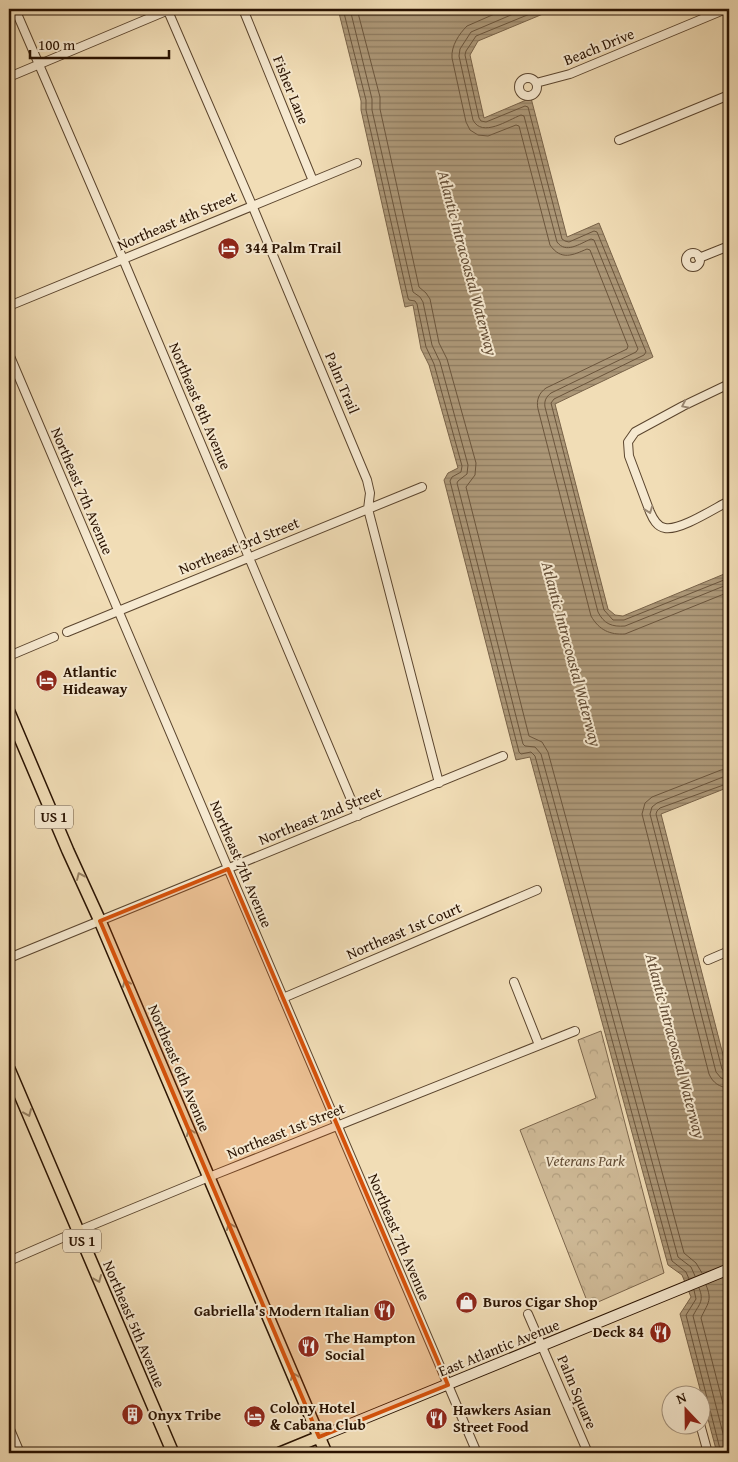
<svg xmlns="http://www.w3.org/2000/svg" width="738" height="1462" font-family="'Gentium Book Plus',serif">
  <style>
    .park { fill: url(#park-crowns); stroke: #7c664c }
    .water { fill: url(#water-rules); stroke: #786248 }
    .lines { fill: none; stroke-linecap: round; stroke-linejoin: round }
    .shore { stroke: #6b553c; stroke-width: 1 }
    .street-casing { stroke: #5b452e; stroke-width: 10 }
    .secondary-casing { stroke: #291201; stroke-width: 12 }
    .primary-casing { stroke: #291201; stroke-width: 14 }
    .street { stroke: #f6e9d0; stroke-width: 8 }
    .secondary { stroke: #f6e9d0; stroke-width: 10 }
    .primary { stroke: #f1ddb6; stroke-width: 11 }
    .oneway { stroke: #9a8873 }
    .oneway2 { stroke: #978265 }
    .marked { fill: #d5520b; fill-opacity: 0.2; stroke: #d5520b; stroke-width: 4; stroke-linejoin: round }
    .labels { text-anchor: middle; stroke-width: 4; stroke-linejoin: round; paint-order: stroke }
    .shield { fill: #f6e9d0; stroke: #66523f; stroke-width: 1 }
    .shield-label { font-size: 14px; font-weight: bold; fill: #291201 }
    .street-label { font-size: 15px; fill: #291201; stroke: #f6e9d0 }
    .poi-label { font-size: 15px; font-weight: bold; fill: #291201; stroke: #f6e9d0; text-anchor: start }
    .park-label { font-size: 15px; font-style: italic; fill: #634d36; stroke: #f6e9d0 }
    .water-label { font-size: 16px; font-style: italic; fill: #644e37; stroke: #f6e9d0 }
  </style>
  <defs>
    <pattern id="park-crowns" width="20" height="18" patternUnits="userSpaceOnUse" patternTransform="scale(1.25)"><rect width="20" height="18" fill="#cfba97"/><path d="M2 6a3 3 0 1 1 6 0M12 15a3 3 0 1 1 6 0" fill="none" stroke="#b29f80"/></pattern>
    <pattern id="water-rules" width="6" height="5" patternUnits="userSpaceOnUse" patternTransform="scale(1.25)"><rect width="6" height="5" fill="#ad9878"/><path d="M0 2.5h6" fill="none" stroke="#8d7b60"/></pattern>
  </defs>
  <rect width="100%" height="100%" fill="#f1ddb6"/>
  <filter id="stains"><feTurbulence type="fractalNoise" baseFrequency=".004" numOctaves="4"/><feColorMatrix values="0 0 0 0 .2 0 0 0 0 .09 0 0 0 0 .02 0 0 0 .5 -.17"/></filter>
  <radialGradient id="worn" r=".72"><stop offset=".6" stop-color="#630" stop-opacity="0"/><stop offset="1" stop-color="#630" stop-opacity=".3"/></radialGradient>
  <path class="park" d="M601,1031L664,1273L589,1306L520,1130L596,1098L578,1040Z"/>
  <path class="water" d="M338,9H555L478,41L470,55L484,118L531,98L567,237L599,223L653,357L555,404L608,609L615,615L623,616L729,572V787L661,814L729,1078V1453H717L680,1314L691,1297L682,1275L668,1265L530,757L516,760L444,480L448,473L458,468L429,365L421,349L413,305L405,307L361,110V101Z"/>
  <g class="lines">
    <path class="shore" d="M343,9L366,100V110L408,298L409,300L415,301L417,304L426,347L434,364L462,466L461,472L452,477L450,481L519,752L521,754L531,752L535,756L672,1261L686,1272L689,1279
      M350,9L372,99V110L413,292L420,297L423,302L432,345L440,362L468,465L467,474L458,481L457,483L523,744L525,746L535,747L541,754L678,1257L691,1267L695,1276
      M357,9L380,97V109L419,287L426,293L430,299L439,343L447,359L476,463L475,475L466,487L529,736L542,742L548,752L684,1253L696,1263L702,1273
      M506,9L467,26C459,34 451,46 452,58L466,122L470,130L478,135L488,136L516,125L519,126L550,245C561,261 573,255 587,249L590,250L628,346L627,349L546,388C539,393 536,400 538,409L591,616C599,630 610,635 625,634L729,592
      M525,9L471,32L460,49L459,56L473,120C482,138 508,120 521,115L524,116L557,242C566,254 579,244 591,239L594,240L638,349L636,352L551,393C546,397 544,401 545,407L598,612C604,624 612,627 625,626L729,584
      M542,9L476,36L466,51L465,55L479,118L481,121L486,122L525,106L528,107L562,239L565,241L569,242L594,231L597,232L646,352L644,355L554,399L551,403L604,610L613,620H624L729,578
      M729,769L721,770L652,797L645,803L642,814L709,1074C713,1083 719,1087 729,1088
      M729,776L723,777L657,803L652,807L650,814L716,1072L721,1078L729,1080
      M729,783L660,808L657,811L656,814L722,1069L725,1073L729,1074
      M706,1285C713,1301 707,1304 701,1318L729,1427
      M699,1288C705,1302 698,1305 693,1316L728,1453
      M694,1290L696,1299L686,1315L721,1453"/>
    <defs>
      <path id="street" d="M15,9L123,259L358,816
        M243,9L313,181
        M168,11L252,205L367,480L370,493L368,509L439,783
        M9,77L171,9
        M519 87a9 9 0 1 1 18 0a9 9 0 1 1-18 0Z
        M536,83L570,74L726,9
        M619,140L729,95
        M686 260a7 7 0 1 1 14 0a7 7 0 1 1-14 0Z
        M699,258L729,246
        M9,306L357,163
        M9,354L477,1453
        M729,384L683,406L635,432L628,442L629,456L650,512C653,519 657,527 665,528C680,531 715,508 729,501
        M67,632L422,487
        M9,656L54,637
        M9,958L503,756
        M708,960L729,951
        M514,982L539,1045
        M283,998L537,890
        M9,1261L78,1231L209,1177L575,1031
        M528,1314L588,1453
        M700,1424L708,1453
        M9,1427L20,1453"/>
      <path id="secondary" d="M319,1437L729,1269"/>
      <path id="primary" d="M9,712L68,851L100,921L326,1453
        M9,1069L173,1453
        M280,1453L319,1437"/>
    </defs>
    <use href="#street" class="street-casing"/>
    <use href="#secondary" class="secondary-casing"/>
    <use href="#primary" class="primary-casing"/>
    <use href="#street" class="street"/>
    <use href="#secondary" class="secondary"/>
    <use href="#primary" class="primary"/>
  </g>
  <defs><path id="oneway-chevron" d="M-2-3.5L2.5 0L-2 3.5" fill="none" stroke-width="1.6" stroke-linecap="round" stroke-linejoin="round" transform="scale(1.25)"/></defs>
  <g class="oneway">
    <use href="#oneway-chevron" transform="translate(685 405) rotate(154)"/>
    <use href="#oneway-chevron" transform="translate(649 510) rotate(70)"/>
  </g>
  <g class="oneway2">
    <use href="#oneway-chevron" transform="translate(80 876) rotate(-114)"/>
    <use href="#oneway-chevron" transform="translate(126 983) rotate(-113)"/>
    <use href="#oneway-chevron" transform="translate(28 1113) rotate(67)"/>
    <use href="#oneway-chevron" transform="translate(190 1132) rotate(-113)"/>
    <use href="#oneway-chevron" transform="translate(230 1226) rotate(-113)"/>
    <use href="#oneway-chevron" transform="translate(98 1279) rotate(67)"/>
    <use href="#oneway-chevron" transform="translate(294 1376) rotate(-113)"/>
  </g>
  <path class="marked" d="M228,869L448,1385L319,1437L100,921Z"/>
  <defs>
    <symbol id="hotel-disc" viewBox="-11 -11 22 22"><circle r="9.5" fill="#8f2418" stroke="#f6e9d0"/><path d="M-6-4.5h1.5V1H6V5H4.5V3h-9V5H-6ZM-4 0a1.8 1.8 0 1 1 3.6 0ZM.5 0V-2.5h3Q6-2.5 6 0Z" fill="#fff"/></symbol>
    <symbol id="shop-disc" viewBox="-11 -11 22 22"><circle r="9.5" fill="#8f2418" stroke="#f6e9d0"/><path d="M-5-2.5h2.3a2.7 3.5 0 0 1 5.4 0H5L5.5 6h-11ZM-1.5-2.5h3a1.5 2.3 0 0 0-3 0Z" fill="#fff"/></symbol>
    <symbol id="restaurant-disc" viewBox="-11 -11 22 22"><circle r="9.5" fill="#8f2418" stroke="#f6e9d0"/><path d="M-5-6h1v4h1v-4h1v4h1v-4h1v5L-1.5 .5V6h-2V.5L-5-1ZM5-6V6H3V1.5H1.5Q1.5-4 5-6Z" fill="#fff"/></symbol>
    <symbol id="building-disc" viewBox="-11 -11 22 22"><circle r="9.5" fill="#8f2418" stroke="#f6e9d0"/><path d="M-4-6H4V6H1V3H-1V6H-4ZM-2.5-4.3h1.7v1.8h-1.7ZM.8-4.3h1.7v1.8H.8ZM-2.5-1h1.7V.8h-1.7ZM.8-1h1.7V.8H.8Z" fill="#fff"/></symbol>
  </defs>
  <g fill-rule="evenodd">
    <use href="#hotel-disc" x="216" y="236" width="25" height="25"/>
    <use href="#hotel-disc" x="34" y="668" width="25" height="25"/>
    <use href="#shop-disc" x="454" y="1290" width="25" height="25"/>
    <use href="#restaurant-disc" x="372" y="1298" width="25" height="25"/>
    <use href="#restaurant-disc" x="648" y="1320" width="25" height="25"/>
    <use href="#restaurant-disc" x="296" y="1334" width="25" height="25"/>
    <use href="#building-disc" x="120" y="1402" width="25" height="25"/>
    <use href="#hotel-disc" x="242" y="1404" width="25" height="25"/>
    <use href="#restaurant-disc" x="424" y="1406" width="25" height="25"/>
  </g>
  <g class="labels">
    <g class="shield">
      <rect x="35" y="805.5" width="38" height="23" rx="4"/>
      <rect x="63" y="1229.5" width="38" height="23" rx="4"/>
    </g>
    <g class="shield-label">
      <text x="54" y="822">US 1</text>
      <text x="82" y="1246">US 1</text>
    </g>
    <g class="street-label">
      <text transform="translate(599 47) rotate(-22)" y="5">Beach Drive</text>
      <text transform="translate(291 90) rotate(68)" y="5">Fisher Lane</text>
      <text transform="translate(177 221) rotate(-23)" y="5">Northeast 4th Street</text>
      <text transform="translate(342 383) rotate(67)" y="5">Palm Trail</text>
      <text transform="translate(200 406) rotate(67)" y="5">Northeast 8th Avenue</text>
      <text transform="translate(82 491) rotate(67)" y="5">Northeast 7th Avenue</text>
      <text transform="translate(239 546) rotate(-22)" y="5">Northeast 3rd Street</text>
      <text transform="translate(320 816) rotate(-22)" y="5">Northeast 2nd Street</text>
      <text transform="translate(241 864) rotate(67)" y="5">Northeast 7th Avenue</text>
      <text transform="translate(404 931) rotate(-23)" y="5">Northeast 1st Court</text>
      <text transform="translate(179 1068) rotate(67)" y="5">Northeast 6th Avenue</text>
      <text transform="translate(286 1131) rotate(-22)" y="5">Northeast 1st Street</text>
      <text transform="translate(399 1237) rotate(67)" y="5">Northeast 7th Avenue</text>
      <text transform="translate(134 1324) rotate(67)" y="5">Northeast 5th Avenue</text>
      <text transform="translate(499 1348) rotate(-22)" y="5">East Atlantic Avenue</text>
      <text transform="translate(577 1392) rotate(67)" y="5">Palm Square</text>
    </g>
    <g class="poi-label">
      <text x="245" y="253">344 Palm Trail</text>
      <text x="63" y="677">Atlantic<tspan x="63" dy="17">Hideaway</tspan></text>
      <text x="483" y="1307">Buros Cigar Shop</text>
      <text x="369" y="1316" text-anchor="end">Gabriella's Modern Italian</text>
      <text x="644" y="1337" text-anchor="end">Deck 84</text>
      <text x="325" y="1343">The Hampton<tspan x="325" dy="17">Social</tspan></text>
      <text x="270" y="1413">Colony Hotel<tspan x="270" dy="17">&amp; Cabana Club</tspan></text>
      <text x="453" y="1415">Hawkers Asian<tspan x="453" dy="17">Street Food</tspan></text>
      <text x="148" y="1420">Onyx Tribe</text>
    </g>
    <g class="park-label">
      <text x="585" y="1166">Veterans Park</text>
    </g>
    <g class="water-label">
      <text transform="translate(468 263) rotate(75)" y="6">Atlantic Intracoastal Waterway</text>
      <text transform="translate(572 654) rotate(75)" y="6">Atlantic Intracoastal Waterway</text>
      <text transform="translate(676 1046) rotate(75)" y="6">Atlantic Intracoastal Waterway</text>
    </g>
  </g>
  <rect width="738" height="1462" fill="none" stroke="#f1ddb6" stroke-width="30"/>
  <rect x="10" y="10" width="718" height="1442" fill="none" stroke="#291201" stroke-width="2.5"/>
  <rect x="15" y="15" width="708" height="1432" fill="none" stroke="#291201"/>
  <g transform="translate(686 1410) rotate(338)"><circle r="24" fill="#f6e9d0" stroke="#a4937d"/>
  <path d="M0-4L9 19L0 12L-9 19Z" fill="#8f2418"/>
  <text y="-8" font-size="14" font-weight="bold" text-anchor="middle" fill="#291201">N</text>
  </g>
  <path d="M30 50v8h139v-8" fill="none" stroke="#291201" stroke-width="2.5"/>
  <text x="38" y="50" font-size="15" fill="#291201" stroke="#f6e9d0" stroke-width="4" paint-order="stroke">100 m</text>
  <rect width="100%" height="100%" filter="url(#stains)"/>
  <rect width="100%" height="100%" fill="url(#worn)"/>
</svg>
